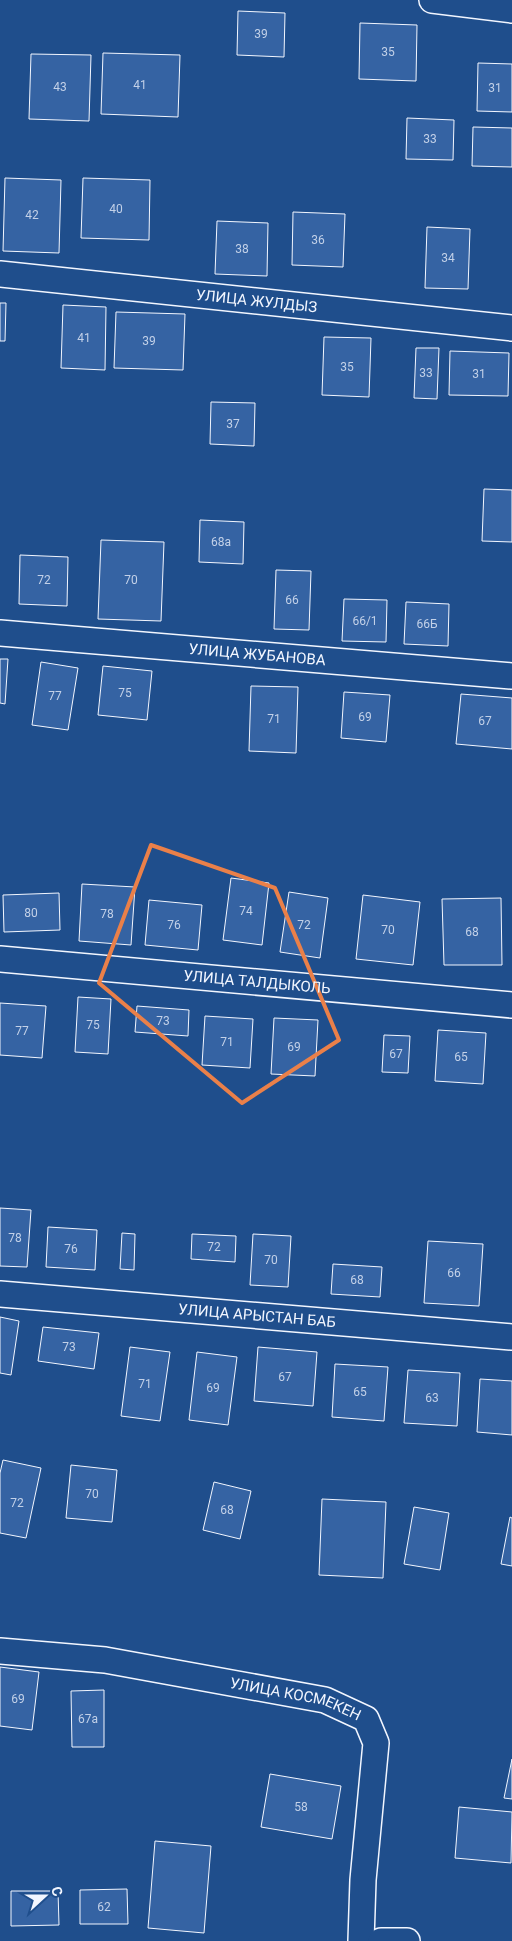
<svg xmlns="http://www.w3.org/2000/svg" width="512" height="1941" font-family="Roboto,sans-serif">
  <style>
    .building { fill: #3563a3; stroke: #f2f6ff }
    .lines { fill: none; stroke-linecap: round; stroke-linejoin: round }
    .street-casing { stroke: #f2f6ff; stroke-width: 28 }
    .street { stroke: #1f4e8c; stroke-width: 25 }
    .marked { fill: none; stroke: #ea8049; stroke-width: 4; stroke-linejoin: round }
    .labels { text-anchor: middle; stroke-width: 4; stroke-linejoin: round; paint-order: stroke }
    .number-label { font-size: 12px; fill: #c3d1e8 }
    .street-label { font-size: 15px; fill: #f2f6ff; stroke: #1f4e8c }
  </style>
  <rect width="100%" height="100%" fill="#1f4e8c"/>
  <path class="building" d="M238,11L285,13L284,57L237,55Z
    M360,23L417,25L416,81L359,79Z
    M103,53L180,55L178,117L101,114Z
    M31,54L91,55L89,121L29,119Z
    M478,63L512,64V112L477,111Z
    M407,118L454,120L453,160L406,159Z
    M473,127L512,128V167L472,166Z
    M5,178L61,180L59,253L3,251Z
    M83,178L150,180L149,240L81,238Z
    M293,212L345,214L343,267L292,265Z
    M217,221L268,223L267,276L215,274Z
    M427,227L470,229L468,289L425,288Z
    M0,303H6L5,341H0Z
    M63,305L106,307L105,370L61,368Z
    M116,312L185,314L183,370L114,368Z
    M324,337L371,338L369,397L322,395Z
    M416,348H439L437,399L414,398Z
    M450,351L509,353L508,396L449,395Z
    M211,402L255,403L254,446L210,444Z
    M484,489L512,490V542L482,541Z
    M200,520L244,522L243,564L199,562Z
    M101,540L164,542L161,621L98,619Z
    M20,555L68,557L67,606L19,604Z
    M276,570L311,571L309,630L274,629Z
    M344,599L387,600L386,642L342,641Z
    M406,602L449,604L448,646L404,644Z
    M0,659H8L5,704L0,703Z
    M41,662L78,668L68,730L32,725Z
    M103,666L152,671L147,720L98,715Z
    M251,686L298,687L296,753L249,751Z
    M344,692L390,695L386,742L341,738Z
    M461,694L512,698V749L456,744Z
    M231,878L269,883L262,945L223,940Z
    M82,884L135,887L131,945L79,941Z
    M289,892L328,898L320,958L280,952Z
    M59,893L60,930L4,932L3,895Z
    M363,895L420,902L413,965L356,959Z
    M501,898L502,965H444L442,899Z
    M149,900L202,905L198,950L145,945Z
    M78,997L111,999L108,1054L75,1052Z
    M0,1003L46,1006L42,1058L0,1055Z
    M137,1006L189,1010L188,1036L135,1032Z
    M205,1016L253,1019L250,1068L202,1065Z
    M274,1018L318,1020L315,1076L271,1074Z
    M438,1030L486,1033L483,1084L435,1081Z
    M384,1035L410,1036L408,1073L382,1072Z
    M0,1208L31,1210L27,1267L0,1266Z
    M48,1227L97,1230L95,1270L46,1267Z
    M122,1233L135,1234L134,1270L120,1269Z
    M192,1234L236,1236L235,1262L191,1259Z
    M253,1234L291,1236L288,1287L250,1285Z
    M428,1241L483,1244L479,1306L424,1303Z
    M333,1264L382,1267L380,1297L331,1294Z
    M0,1317L19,1321L11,1375L0,1373Z
    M43,1327L99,1333L94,1369L38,1361Z
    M130,1347L170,1352L160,1421L121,1416Z
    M258,1347L317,1352L313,1406L254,1401Z
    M197,1352L237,1357L228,1425L189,1420Z
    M335,1364L388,1367L384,1421L332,1417Z
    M408,1370L460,1373L457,1426L404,1423Z
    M480,1379L512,1381V1435L477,1432Z
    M3,1460L41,1468L26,1538L0,1533V1473Z
    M71,1465L117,1470L112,1522L66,1518Z
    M214,1482L251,1491L240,1539L203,1530Z
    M322,1499L386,1502L383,1578L319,1575Z
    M414,1507L449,1513L440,1570L404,1564Z
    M510,1517L512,1518V1566L501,1564Z
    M0,1667L39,1672L32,1730L0,1726Z
    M104,1690V1747H72L71,1691Z
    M512,1759V1799L504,1798Z
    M270,1774L341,1786L332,1839L261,1827Z
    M459,1807L512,1812L511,1863L455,1858Z
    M155,1841L211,1846L204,1933L148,1928Z
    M127,1889L128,1924H80V1890Z
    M11,1891H58L59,1925L11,1926Z"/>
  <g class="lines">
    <defs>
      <g id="street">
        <path d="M432,0L512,10"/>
        <path id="s1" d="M0,274L512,328"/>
        <path id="s2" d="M0,633L512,676"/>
        <path id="s3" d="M0,959L512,1005"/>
        <path id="s4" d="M0,1294L512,1337"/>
        <path id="s5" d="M0,1651L105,1660L325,1700L366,1719L376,1743L363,1880L361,1941"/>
        <path d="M381,1941H407"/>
      </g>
    </defs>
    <use href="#street" class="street-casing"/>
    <use href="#street" class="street"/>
  </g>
  <path class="marked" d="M151,845L275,888L339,1040L242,1103L99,983Z"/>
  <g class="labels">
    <g class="number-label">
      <text x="261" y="38">39</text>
      <text x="388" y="56">35</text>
      <text x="140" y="89">41</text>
      <text x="60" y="91">43</text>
      <text x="495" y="92">31</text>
      <text x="430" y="143">33</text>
      <text x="116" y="213">40</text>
      <text x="32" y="219">42</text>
      <text x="318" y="244">36</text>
      <text x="242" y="253">38</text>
      <text x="448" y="262">34</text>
      <text x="84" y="342">41</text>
      <text x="149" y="345">39</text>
      <text x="347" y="371">35</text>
      <text x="426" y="377">33</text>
      <text x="479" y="378">31</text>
      <text x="233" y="428">37</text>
      <text x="221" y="546">68а</text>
      <text x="44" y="584">72</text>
      <text x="131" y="584">70</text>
      <text x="292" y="604">66</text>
      <text x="365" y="625">66/1</text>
      <text x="427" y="628">66Б</text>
      <text x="125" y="697">75</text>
      <text x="55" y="700">77</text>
      <text x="365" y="721">69</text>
      <text x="274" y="723">71</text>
      <text x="485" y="725">67</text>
      <text x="246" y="915">74</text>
      <text x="31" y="917">80</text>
      <text x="107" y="918">78</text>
      <text x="174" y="929">76</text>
      <text x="304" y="929">72</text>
      <text x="388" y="934">70</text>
      <text x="472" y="936">68</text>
      <text x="163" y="1025">73</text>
      <text x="93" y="1029">75</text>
      <text x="22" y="1035">77</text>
      <text x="227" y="1046">71</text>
      <text x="294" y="1051">69</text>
      <text x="396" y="1058">67</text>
      <text x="461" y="1061">65</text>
      <text x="15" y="1242">78</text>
      <text x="214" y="1251">72</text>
      <text x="71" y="1253">76</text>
      <text x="271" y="1264">70</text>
      <text x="454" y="1277">66</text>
      <text x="357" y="1284">68</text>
      <text x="69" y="1351">73</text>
      <text x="285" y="1381">67</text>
      <text x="145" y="1388">71</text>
      <text x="213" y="1392">69</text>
      <text x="360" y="1396">65</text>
      <text x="432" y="1402">63</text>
      <text x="92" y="1498">70</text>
      <text x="17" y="1507">72</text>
      <text x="227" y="1514">68</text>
      <text x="18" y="1703">69</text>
      <text x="88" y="1723">67а</text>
      <text x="301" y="1811">58</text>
      <text x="104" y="1911">62</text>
    </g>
    <g class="street-label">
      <text dy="5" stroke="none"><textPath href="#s1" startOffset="258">УЛИЦА ЖУЛДЫЗ</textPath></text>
      <text dy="5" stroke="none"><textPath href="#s2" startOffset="258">УЛИЦА ЖУБАНОВА</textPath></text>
      <text dy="5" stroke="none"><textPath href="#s3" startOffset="258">УЛИЦА ТАЛДЫКОЛЬ</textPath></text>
      <text dy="5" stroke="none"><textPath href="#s4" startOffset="258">УЛИЦА АРЫСТАН БАБ</textPath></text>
      <text dy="5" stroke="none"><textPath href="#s5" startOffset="300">УЛИЦА КОСМЕКЕН</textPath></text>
    </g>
  </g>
  <g transform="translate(45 1896) rotate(69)" stroke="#1f4e8c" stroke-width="4" paint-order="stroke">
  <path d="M0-4L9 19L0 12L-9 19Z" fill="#f2f6ff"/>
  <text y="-8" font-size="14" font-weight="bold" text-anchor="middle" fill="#f2f6ff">С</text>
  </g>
</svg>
